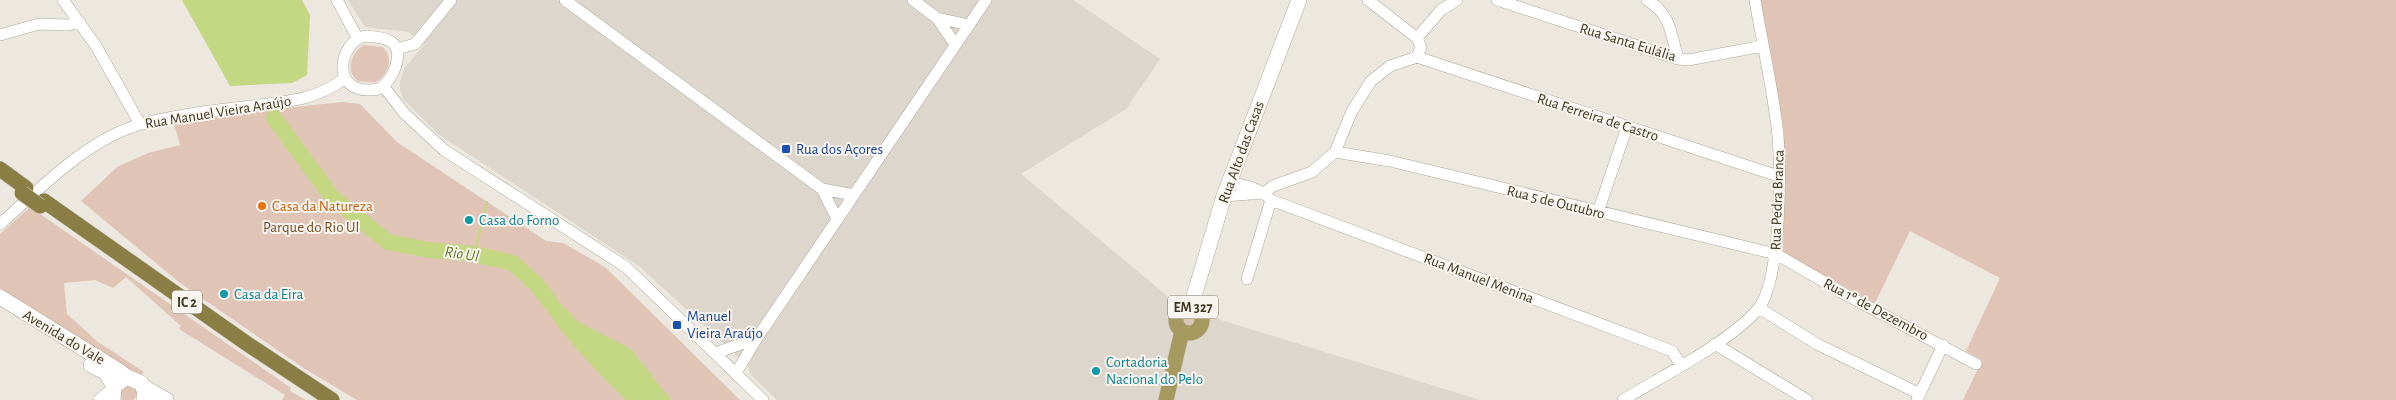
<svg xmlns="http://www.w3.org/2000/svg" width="2396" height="400" font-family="'Alegreya Sans',sans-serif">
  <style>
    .built { fill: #dcd6cd }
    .green { fill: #e0c4b6 }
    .water { fill: #c4d782 }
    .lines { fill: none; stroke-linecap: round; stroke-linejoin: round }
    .stream { stroke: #c4d782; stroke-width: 2.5 }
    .river { stroke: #c4d782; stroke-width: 16 }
    .minor-casing { stroke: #ada89a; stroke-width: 12 }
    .tertiary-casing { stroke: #ada89a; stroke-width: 15 }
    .secondary-casing { stroke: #b0a995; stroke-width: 16 }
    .primary-casing { stroke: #c5c3bc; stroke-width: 16 }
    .trunk-casing { stroke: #c5c3bc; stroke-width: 16 }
    .minor { stroke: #fff; stroke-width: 11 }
    .tertiary { stroke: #fff; stroke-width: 14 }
    .secondary { stroke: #fff; stroke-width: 15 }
    .primary { stroke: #a6995f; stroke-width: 15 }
    .trunk { stroke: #8a7e44; stroke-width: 15 }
    .trunk-bridge-casing { stroke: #c5c3bc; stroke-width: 16; stroke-linecap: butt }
    .trunk-bridge { stroke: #8a7e44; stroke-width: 15 }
    .transit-dot { fill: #1a4fb4; stroke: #f8f5f0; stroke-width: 2 }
    .food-dot { fill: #e8710a; stroke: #f8f5f0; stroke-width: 2 }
    .culture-dot { fill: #0f9aa8; stroke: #f8f5f0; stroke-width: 2 }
    .labels { text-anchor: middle; stroke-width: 4; stroke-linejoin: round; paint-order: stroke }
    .shield { fill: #f8f5f0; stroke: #76715e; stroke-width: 1 }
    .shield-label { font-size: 14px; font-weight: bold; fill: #3e381f }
    .street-label { font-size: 15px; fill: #3e381f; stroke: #f8f5f0 }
    .transit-label { font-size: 15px; fill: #164399; stroke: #f8f5f0; text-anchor: start }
    .food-label { font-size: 15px; fill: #c56008; stroke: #f8f5f0; text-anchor: start }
    .culture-label { font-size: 15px; fill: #0d838f; stroke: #f8f5f0; text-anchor: start }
    .park-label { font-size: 15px; fill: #794b25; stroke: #f8f5f0 }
    .water-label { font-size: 16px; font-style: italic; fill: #5e7413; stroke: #f8f5f0 }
  </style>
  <rect width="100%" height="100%" fill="#ece7df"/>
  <path class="built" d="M348,0H1073L1160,59L1126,109L1021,174L1177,304L1176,306L1480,400H777L751,375L748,366L639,266L438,134L404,100L400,90V82L404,69L424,45L409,32L365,27Z"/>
  <path class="green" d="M1760,0H2396V400H1963L1982,360L1966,351L2000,278L1910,231L1875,303L1783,253L1784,132Z
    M364,45L382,47C393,54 390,72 379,80C374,84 365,81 358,81C345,72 351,52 364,45Z
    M342,102L360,104L397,142L546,241L563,243L605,267L740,400H357L305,369L180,283L81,201L117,167L148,153L180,145L174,124L267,110Z
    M30,207L291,388L290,391L306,400H282L285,395L179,329L181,326L126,277L113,288L95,280L64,283L67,314L98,342L144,372L140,376L0,288V234Z
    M1180 320a8 8 0 1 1 16 0a8 8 0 1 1-16 0Z
    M119 393a9 9 0 1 1 18 0a9 9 0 1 1-18 0Z"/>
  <path class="water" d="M182,0H302L310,15L307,75L292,83L230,86Z
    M537,285L550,293L579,322L631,349L671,400H626C593,367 559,334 536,292Z"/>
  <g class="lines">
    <path class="stream" d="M474,254L487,202"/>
    <path class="river" d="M274,118L332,197L388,242L430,250L474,254L513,263L537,285L550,302"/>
    <defs>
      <path id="minor" d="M63,0L96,46L140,124
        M337,0L358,39
        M565,0L822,189L854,195
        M913,0L937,18L955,44
        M1497,0L1678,59L1688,60L1763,46
        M1647,0C1671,14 1671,34 1678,59
        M937,18L969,25
        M0,35L39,24L68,25L80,22
        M366,36C373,37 383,37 390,41C407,51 392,82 379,89C327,98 339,40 366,36Z
        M1417,38L1441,10L1457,0
        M397,49L415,44L451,0
        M1417,57L1778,176
        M384,87L404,113L444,150L626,267L763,400
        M1335,152L1390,161L1776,254L1850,297L1976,364
        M1229,182C1246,186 1259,187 1271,200L1672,351L1681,365
        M822,189L837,219
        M1224,196L1264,193L1273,186L1312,172L1335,152L1352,111L1371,81L1390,66L1417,57L1421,47L1417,38L1368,0
        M1598,212L1627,127
        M0,224C41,188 88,138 142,124C175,115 209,111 243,107C281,102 313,102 344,79
        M1247,279L1271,200
        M1759,308L1817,344L1920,394
        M1715,344L1807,400
        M716,353L757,338
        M736,373L757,338L986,0
        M1623,400C1662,376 1729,343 1758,309C1781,281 1782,164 1777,127C1772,85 1762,42 1755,0
        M1917,400L1943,345"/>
      <path id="tertiary" d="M101,400L112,391"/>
      <path id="secondary" d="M0,297L116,369L127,377
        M1191,306L1224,196L1299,0
        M91,365L106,373L114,386
        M144,387L166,400
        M113,400L114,386L127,377L141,383L145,392L144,400"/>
      <path id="primary" d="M1176 320a13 13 0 1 1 26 0a13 13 0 1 1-26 0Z
        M1166,400L1182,331"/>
      <path id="trunk" d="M0,169L26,188
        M44,201L246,343L332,400"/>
    </defs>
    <use href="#minor" class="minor-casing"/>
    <use href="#tertiary" class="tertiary-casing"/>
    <use href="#secondary" class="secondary-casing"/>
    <use href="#primary" class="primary-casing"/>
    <use href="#trunk" class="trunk-casing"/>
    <use href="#minor" class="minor"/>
    <use href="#tertiary" class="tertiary"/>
    <use href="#secondary" class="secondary"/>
    <use href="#primary" class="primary"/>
    <use href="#trunk" class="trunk"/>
    <defs>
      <path id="trunk-bridge" d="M22,193L40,206"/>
    </defs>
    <use href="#trunk-bridge" class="trunk-bridge-casing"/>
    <use href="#trunk-bridge" class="trunk-bridge"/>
  </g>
  <g class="transit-dot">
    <rect x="781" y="144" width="10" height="10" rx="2.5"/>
    <rect x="672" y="320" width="10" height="10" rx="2.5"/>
  </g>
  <circle class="food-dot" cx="262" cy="206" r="5"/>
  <g class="culture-dot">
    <circle cx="469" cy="220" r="5"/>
    <circle cx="224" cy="294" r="5"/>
    <circle cx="1096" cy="371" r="5"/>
  </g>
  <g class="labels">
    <g class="shield">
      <rect x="172" y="290.5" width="30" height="23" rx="4"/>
      <rect x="1168" y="295.5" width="50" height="23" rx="4"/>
    </g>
    <g class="shield-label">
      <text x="187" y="307">IC 2</text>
      <text x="1193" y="312">EM 327</text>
    </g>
    <g class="street-label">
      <text transform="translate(1628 42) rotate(17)" y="5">Rua Santa Eulália</text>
      <text transform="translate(218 112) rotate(-9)" y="5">Rua Manuel Vieira Araújo</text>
      <text transform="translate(1598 117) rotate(18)" y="5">Rua Ferreira de Castro</text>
      <text transform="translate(1241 152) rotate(-70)" y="5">Rua Alto das Casas</text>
      <text transform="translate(1777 200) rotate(-88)" y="5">Rua Pedra Branca</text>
      <text transform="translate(1556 202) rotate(14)" y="5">Rua 5 de Outubro</text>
      <text transform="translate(1479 278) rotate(21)" y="5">Rua Manuel Menina</text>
      <text transform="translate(1876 309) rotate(28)" y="5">Rua 1º de Dezembro</text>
      <text transform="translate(64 337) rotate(31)" y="5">Avenida do Vale</text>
    </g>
    <g class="transit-label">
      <text x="796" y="154">Rua dos Açores</text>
      <text x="687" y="321">Manuel<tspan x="687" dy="17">Vieira Araújo</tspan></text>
    </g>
    <g class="food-label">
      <text x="272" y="211">Casa da Natureza</text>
    </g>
    <g class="culture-label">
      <text x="479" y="225">Casa do Forno</text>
      <text x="234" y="299">Casa da Eira</text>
      <text x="1106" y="367">Cortadoria<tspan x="1106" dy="17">Nacional do Pelo</tspan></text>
    </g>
    <g class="park-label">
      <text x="311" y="232">Parque do Rio Ul</text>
    </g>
    <g class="water-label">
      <text transform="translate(462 253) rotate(9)" y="6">Rio Ul</text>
    </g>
  </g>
</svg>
